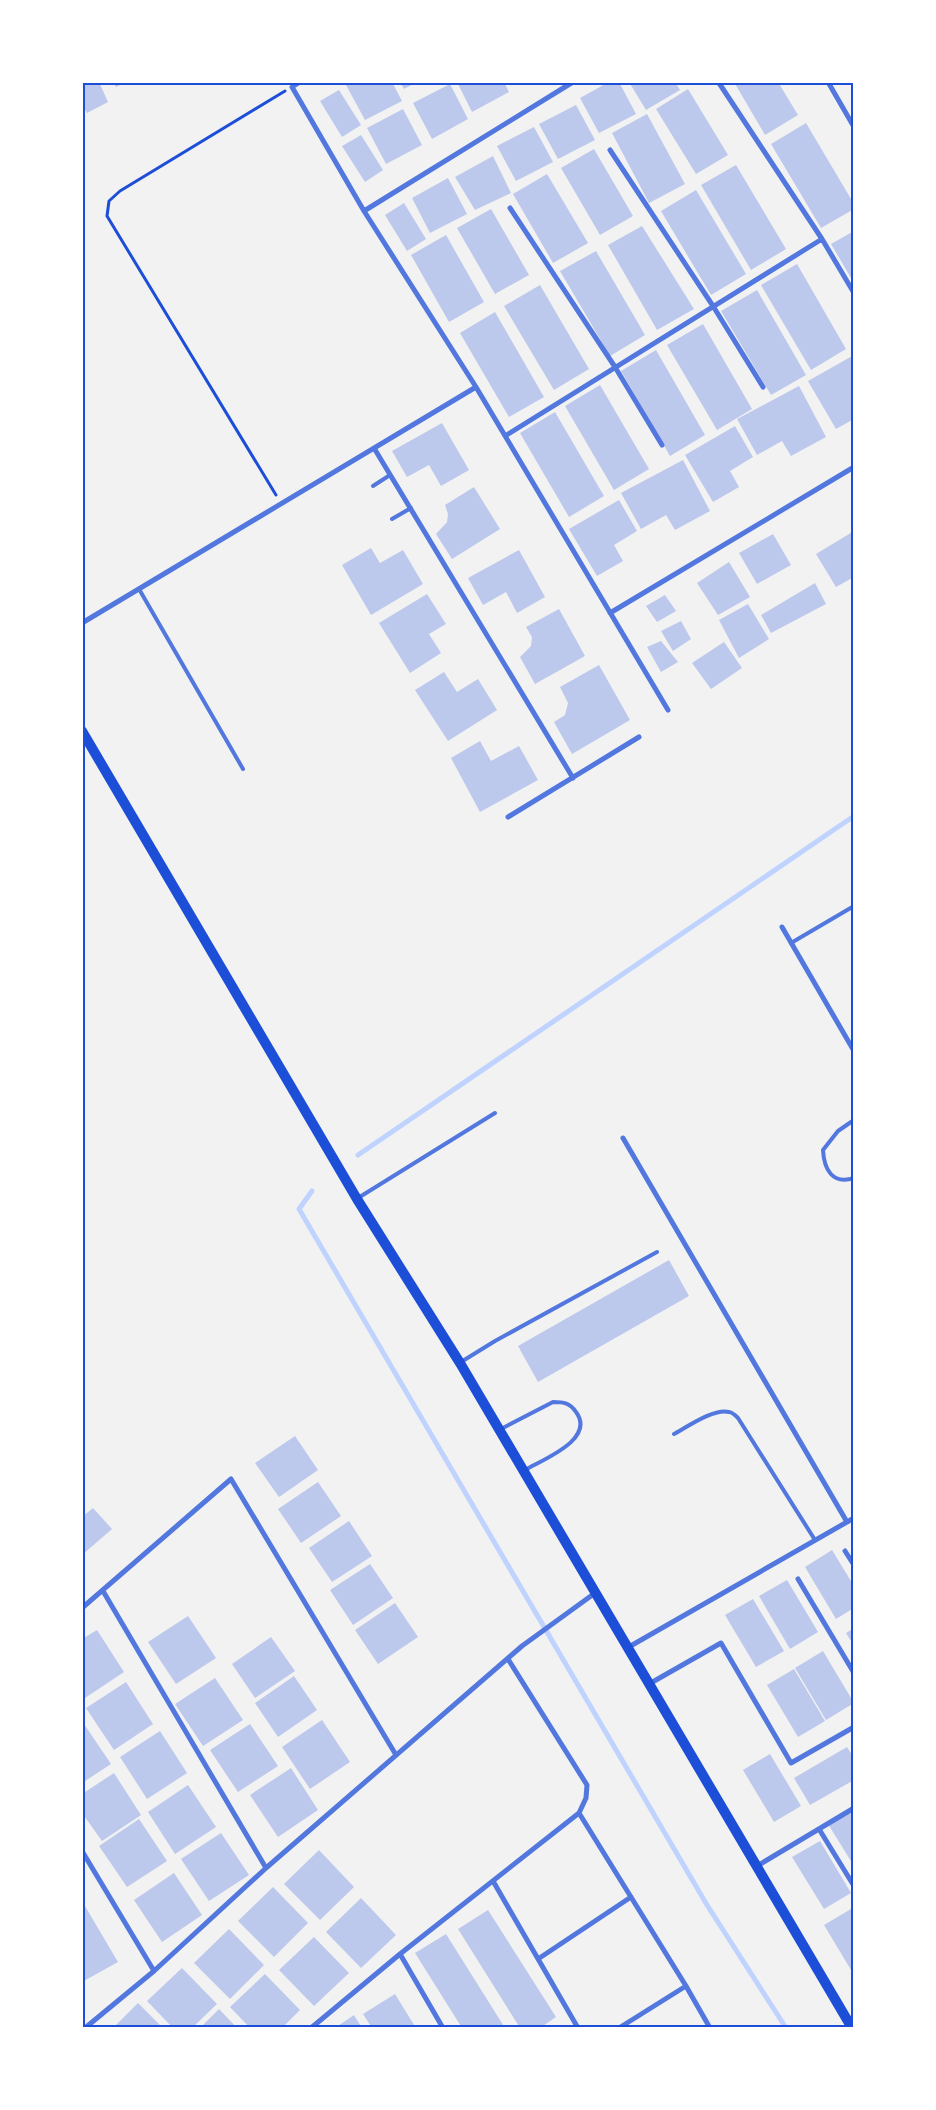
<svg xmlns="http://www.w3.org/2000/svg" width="936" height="2110" font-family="Cabin,sans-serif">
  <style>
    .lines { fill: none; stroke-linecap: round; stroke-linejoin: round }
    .stream { stroke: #bfd3fe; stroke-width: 5 }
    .building { fill: #bdc9ec }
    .path { stroke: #1d4ed8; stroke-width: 3 }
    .service { stroke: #5277de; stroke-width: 4 }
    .minor { stroke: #5277de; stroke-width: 5 }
    .secondary { stroke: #1d4ed8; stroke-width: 10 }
    .neatline { fill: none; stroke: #1d4ed8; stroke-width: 2 }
  </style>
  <rect width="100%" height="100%" fill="#f2f2f2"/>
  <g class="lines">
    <path class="stream" d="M358,1155L854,816
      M312,1191L299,1209L707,1905L786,2028"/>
  </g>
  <path class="building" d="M82,82H99L108,102L87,113L82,104Z
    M113,82H126L116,87Z
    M350,82H392L402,101L365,120L346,85Z
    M400,82H417L404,89Z
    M457,82H504L509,92L472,112Z
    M609,82H619L636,114L599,133L580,98Z
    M629,82H675L680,90L646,110Z
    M734,82H778L798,115L765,135Z
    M450,84L468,119L432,139L413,103Z
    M688,89L728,155L696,174L656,109Z
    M339,90L361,125L342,137L320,101Z
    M576,105L595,140L558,159L539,124Z
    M403,109L422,145L386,164L367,128Z
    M647,114L685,184L649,203L612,133Z
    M806,123L854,204V209L821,228L771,144Z
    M534,127L553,162L516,181L497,146Z
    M361,135L383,170L365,182L342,146Z
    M594,149L633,216L600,235L561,168Z
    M493,156L511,193L475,210L455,177Z
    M736,165L786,249L751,270L701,185Z
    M547,174L588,243L553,263L513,194Z
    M448,178L467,214L430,233L412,198Z
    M696,190L746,274L711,295L661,211Z
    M404,203L426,239L407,251L385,215Z
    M491,209L529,275L495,294L457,228Z
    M642,226L694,309L657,330L608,245Z
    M854,231V283L831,244Z
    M446,235L484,302L449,322L411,255Z
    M596,251L645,335L610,356L560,271Z
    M797,264L846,349L811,370L761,285Z
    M540,285L589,369L554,390L504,306Z
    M757,290L806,375L771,395L721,311Z
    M495,312L544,397L509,417L460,333Z
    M703,324L752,409L717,430L667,345Z
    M656,350L705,435L670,456L621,371Z
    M854,355V419L836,429L808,381Z
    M600,385L649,469L614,490L565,406Z
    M799,386L826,437L791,456L782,441L757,455L737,419Z
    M555,412L604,496L569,517L520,433Z
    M442,423L469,470L441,486L429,465L407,477L392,451Z
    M735,426L753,457L730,471L739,487L713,502L685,455Z
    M683,460L710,511L675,530L666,515L641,529L621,493Z
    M474,487L500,529L452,559L436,534L447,522L448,514L445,505Z
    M619,500L637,531L614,545L623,561L597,576L569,529Z
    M854,531V577L836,587L816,554Z
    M773,534L791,565L757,584L739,553Z
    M371,548L380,563L403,550L423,584L371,615L342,565Z
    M519,550L545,597L517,613L506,592L483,605L468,578Z
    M729,562L750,597L718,615L697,583Z
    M815,583L826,604L771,633L761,615Z
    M427,594L446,624L429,634L441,653L410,673L379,623Z
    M665,595L676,611L657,622L646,606Z
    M748,604L769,639L739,658L719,620Z
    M559,609L585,656L535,684L520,657L531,646L532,637L526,627Z
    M681,621L691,639L673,651L661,631Z
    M661,641L678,662L661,672L647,647Z
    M724,642L742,668L711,689L692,663Z
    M599,665L630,720L572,754L554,722L565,715L568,703L560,687Z
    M444,672L457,692L478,679L497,710L448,741L415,690Z
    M480,741L491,761L519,746L538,780L480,812L451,758Z
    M669,1260L689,1296L538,1382L518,1346Z
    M295,1436L318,1470L279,1497L255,1463Z
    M318,1482L341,1516L301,1543L278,1509Z
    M93,1508L112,1529L82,1555V1517Z
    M349,1521L372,1556L332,1582L309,1548Z
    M832,1550L854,1586V1608L836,1619L805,1567Z
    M370,1564L393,1598L353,1625L330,1590Z
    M787,1580L818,1632L790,1649L759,1596Z
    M753,1599L784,1651L756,1667L725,1615Z
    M395,1603L418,1637L378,1664L355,1630Z
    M188,1616L216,1658L176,1684L148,1642Z
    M854,1628V1646L846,1633Z
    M97,1630L124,1672L85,1698L82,1695V1639Z
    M271,1637L295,1671L255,1698L232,1664Z
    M823,1651L854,1703L826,1720L795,1668Z
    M794,1669L825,1721L798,1737L767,1685Z
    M294,1676L317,1710L278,1737L255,1703Z
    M215,1678L243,1720L203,1746L175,1704Z
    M126,1682L153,1724L114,1750L86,1708Z
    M322,1720L350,1762L310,1789L282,1747Z
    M82,1721L111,1764L82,1783Z
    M250,1724L278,1766L238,1792L210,1750Z
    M160,1731L187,1773L147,1799L120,1757Z
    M847,1747L854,1758V1780L810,1805L794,1778Z
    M770,1754L801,1806L774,1822L743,1770Z
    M291,1768L318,1810L278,1837L250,1795Z
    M114,1773L141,1815L102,1841L82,1813V1794Z
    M188,1785L216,1827L175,1854L148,1812Z
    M854,1809V1866L828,1824Z
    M139,1819L167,1861L127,1887L99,1846Z
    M221,1833L249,1875L209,1901L181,1859Z
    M820,1841L851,1893L824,1909L792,1857Z
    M319,1850L354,1887L320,1920L284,1884Z
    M174,1873L202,1915L162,1942L134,1900Z
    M273,1887L308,1923L274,1957L238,1921Z
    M361,1898L396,1935L361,1968L326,1932Z
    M82,1901L118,1962L82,1982Z
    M851,1909L854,1913V1975L824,1925Z
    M488,1910L556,2017L540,2028H520L458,1929Z
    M229,1929L264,1965L230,1999L194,1963Z
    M446,1934L505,2028H462L415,1953Z
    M314,1937L349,1973L314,2006L279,1970Z
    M182,1968L217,2004L192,2028H173L147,2001Z
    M265,1974L300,2010L282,2028H250L230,2007Z
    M395,1994L416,2028H372L363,2014Z
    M138,2003L163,2028H113Z
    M219,2009L237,2028H200Z
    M354,2015L362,2028H335Z"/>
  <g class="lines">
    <path class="path" d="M276,495L107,216L109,201L120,191L285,91"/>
    <path class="service" d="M373,486L390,475
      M392,519L411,508
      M139,589L243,769
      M791,943L854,906
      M854,1120L838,1131L823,1150C824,1169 832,1185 854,1178
      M358,1198L495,1113
      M461,1362L495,1341L657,1252
      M501,1429L553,1402C564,1402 570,1403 576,1412C596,1439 544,1459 525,1470
      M674,1434C687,1427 714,1408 729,1412C732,1412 736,1416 738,1418L815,1540"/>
    <path class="minor" d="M300,82L292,87L364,211L476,387L668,710
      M828,82L854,127
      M719,83L822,239L854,293
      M610,150L713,306L763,387
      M510,208L615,367L662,445
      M364,211L573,82
      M505,436L822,239
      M374,448L573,778
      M610,613L854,467
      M82,623L476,387
      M508,817L639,737
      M782,927L854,1051
      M623,1138L847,1522
      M845,1551L854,1565
      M798,1579L854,1673
      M103,1591L266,1868
      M82,1608L231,1479L396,1755
      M627,1648L854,1518
      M649,1684L721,1643L791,1763L854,1727
      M579,1813L686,1986L619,2028
      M819,1829L854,1886
      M82,1851L154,1971
      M757,1866L854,1808
      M493,1881L578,2028
      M400,1954L443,2028
      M538,1959L631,1897
      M686,1986L710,2028
      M85,2028L154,1971L266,1868L522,1646L595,1593
      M311,2028L400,1954L579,1813L586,1798L587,1785L508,1659"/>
    <path class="secondary" d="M82,731L357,1199L460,1363L852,2028"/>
  </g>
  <rect width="936" height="2110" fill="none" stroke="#ffffff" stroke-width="168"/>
  <rect x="84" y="84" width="768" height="1942" class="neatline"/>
</svg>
